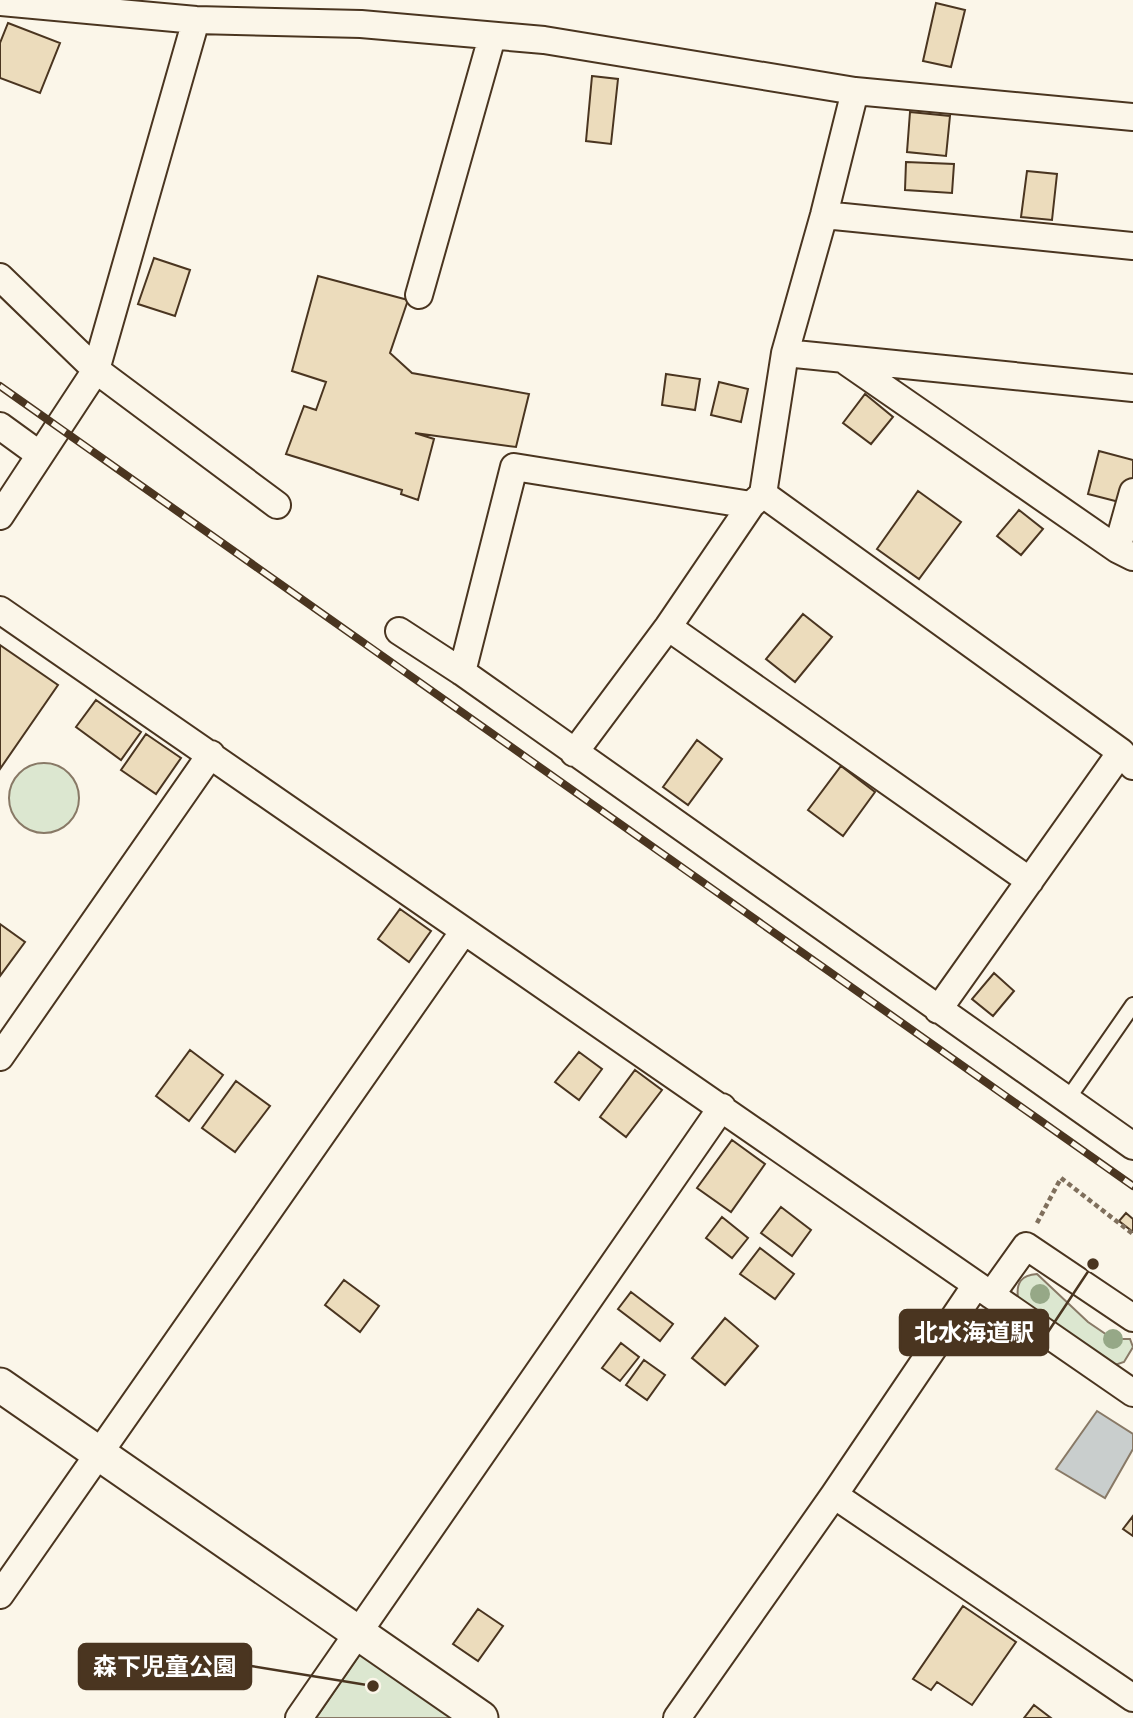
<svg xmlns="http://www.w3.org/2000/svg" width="1133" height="1718" font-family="Montserrat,'Noto Sans JP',sans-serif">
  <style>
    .green { fill: #dce7d0; stroke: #887966; stroke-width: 2 }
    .water { fill: #c9cecd; stroke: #887966; stroke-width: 2 }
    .building { fill: #ecdcbc; stroke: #4a3520; stroke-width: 2 }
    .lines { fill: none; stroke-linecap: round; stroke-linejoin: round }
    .service-casing { stroke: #4a3520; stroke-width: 18 }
    .minor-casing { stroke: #4a3520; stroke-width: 30 }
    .tertiary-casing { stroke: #4a3520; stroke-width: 37 }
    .path { stroke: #7f6f5c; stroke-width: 4.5; stroke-dasharray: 5 3.5; stroke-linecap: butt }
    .service { stroke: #fbf6e9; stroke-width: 14 }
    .minor { stroke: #fbf6e9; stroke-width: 26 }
    .tertiary { stroke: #fbf6e9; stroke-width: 33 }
    .rail-casing { stroke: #4a3520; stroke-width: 8 }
    .rail { stroke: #fbf6e9; stroke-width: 5; stroke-dasharray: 16; stroke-linecap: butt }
    .tree { fill: #96a887 }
    .leader { fill: none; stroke: #4a3520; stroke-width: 2.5 }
    .callout-dot { fill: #4a3520; stroke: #fbf6e9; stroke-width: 2.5 }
    .callout { fill: #4a3520; stroke: #4a3520; stroke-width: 2.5 }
    .callout-label { font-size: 24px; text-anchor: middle; font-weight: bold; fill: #fff }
  </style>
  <rect width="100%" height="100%" fill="#fbf6e9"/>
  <path class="green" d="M9 798a35 35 0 1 1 70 0a35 35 0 1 1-70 0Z
    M1037,1274L1088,1322L1113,1339H1130L1133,1347L1124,1362L1115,1365L1018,1298C1016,1283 1021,1275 1037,1274Z
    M360,1654L456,1718H316Z"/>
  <path class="water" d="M1097,1411L1133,1434V1449L1105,1498L1056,1469Z"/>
  <path class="building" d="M936,3L965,10L951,67L923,61Z
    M8,23L60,43L40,93L0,78V43Z
    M592,76L618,79L611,144L586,141Z
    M910,112L950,116L946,156L907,152Z
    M906,162L954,164L952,193L905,190Z
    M1027,171L1057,174L1052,220L1021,217Z
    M154,258L190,270L175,316L138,304Z
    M318,276L408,300L390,353L412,373L529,394L516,447L415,433L434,439L418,500L401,494L402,490L286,454L304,406L316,410L326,382L292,371Z
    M666,374L700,379L695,410L662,405Z
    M719,382L748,389L741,422L711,415Z
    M865,394L893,417L871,444L843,423Z
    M1099,451L1133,460V481L1127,504L1088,494Z
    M918,491L961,522L919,579L877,549Z
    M1019,510L1043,529L1021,555L997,536Z
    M803,614L832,637L795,682L766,659Z
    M0,645L58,685L0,769Z
    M96,700L141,732L121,760L76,727Z
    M146,734L181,758L156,794L121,770Z
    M697,740L722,759L688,805L663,787Z
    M841,766L875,792L843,836L808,810Z
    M400,909L431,931L409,962L378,939Z
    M0,924L25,942L0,976Z
    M994,973L1014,991L993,1016L972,999Z
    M190,1050L223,1075L189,1121L156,1096Z
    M579,1052L602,1069L579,1100L555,1082Z
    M635,1070L662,1090L626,1137L600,1117Z
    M236,1081L270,1106L235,1152L202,1128Z
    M732,1140L765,1164L731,1212L697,1188Z
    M781,1207L811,1230L792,1256L761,1233Z
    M1126,1213L1133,1219V1232L1119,1221Z
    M722,1217L748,1238L732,1258L706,1238Z
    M760,1248L794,1274L775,1299L740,1274Z
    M344,1280L379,1306L360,1332L325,1305Z
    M631,1292L673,1324L660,1341L618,1309Z
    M725,1318L758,1346L725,1385L692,1358Z
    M621,1343L639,1357L620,1381L602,1368Z
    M644,1360L665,1375L647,1400L626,1385Z
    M1133,1516V1536L1123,1529Z
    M963,1606L1016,1642L972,1705L937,1682L931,1690L913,1679Z
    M478,1609L503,1626L478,1661L453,1644Z
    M1034,1705L1051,1718H1024Z"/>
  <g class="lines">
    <defs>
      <path id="service" d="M1067,1100L1133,1005"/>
      <path id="minor" d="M0,2L196,20L361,24L544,40L855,91L1133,117
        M824,215L1133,246
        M0,277L96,370L277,505
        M419,295L492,37
        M785,353L1133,388
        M847,362L1117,549L1133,557
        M0,426L40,455
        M763,494L1121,752L1133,766
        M0,516L96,370L196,20
        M1117,549L1133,492
        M0,610L1133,1393
        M668,627L1030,881
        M399,631L462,672L1133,1146
        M462,672L514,467L751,505
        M574,753L668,627L751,505L763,494L785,353L824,215L855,91
        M938,1010L1121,752
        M0,1057L211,754
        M991,1295L1026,1246L1133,1318
        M834,1495L1133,1698
        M0,1595L464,931
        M299,1718L722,1107
        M677,1718L834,1495L976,1285"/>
      <path id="tertiary" d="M0,1385L481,1718"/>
    </defs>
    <use href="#service" class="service-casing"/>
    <use href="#minor" class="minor-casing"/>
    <use href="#tertiary" class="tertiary-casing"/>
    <path class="path" d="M1037,1223L1061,1178L1133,1234"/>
    <use href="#service" class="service"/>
    <use href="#minor" class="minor"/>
    <use href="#tertiary" class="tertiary"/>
    <defs>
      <path id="rail" d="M0,386L1133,1186"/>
    </defs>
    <use href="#rail" class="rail-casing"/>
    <use href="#rail" class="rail"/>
  </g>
  <g class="tree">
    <circle cx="1040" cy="1294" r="10"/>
    <circle cx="1113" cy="1339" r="10"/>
  </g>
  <path class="leader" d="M1093 1264L1048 1332M373 1686L251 1666"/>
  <g class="callout-dot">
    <circle cx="1093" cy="1264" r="7"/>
    <circle cx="373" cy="1686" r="7"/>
  </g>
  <g class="callout">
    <rect x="900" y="1310" width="148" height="45" rx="7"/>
    <rect x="79" y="1644" width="172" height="45" rx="7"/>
  </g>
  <g class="callout-label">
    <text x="974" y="1341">北水海道駅</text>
    <text x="165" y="1675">森下児童公園</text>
  </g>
</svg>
